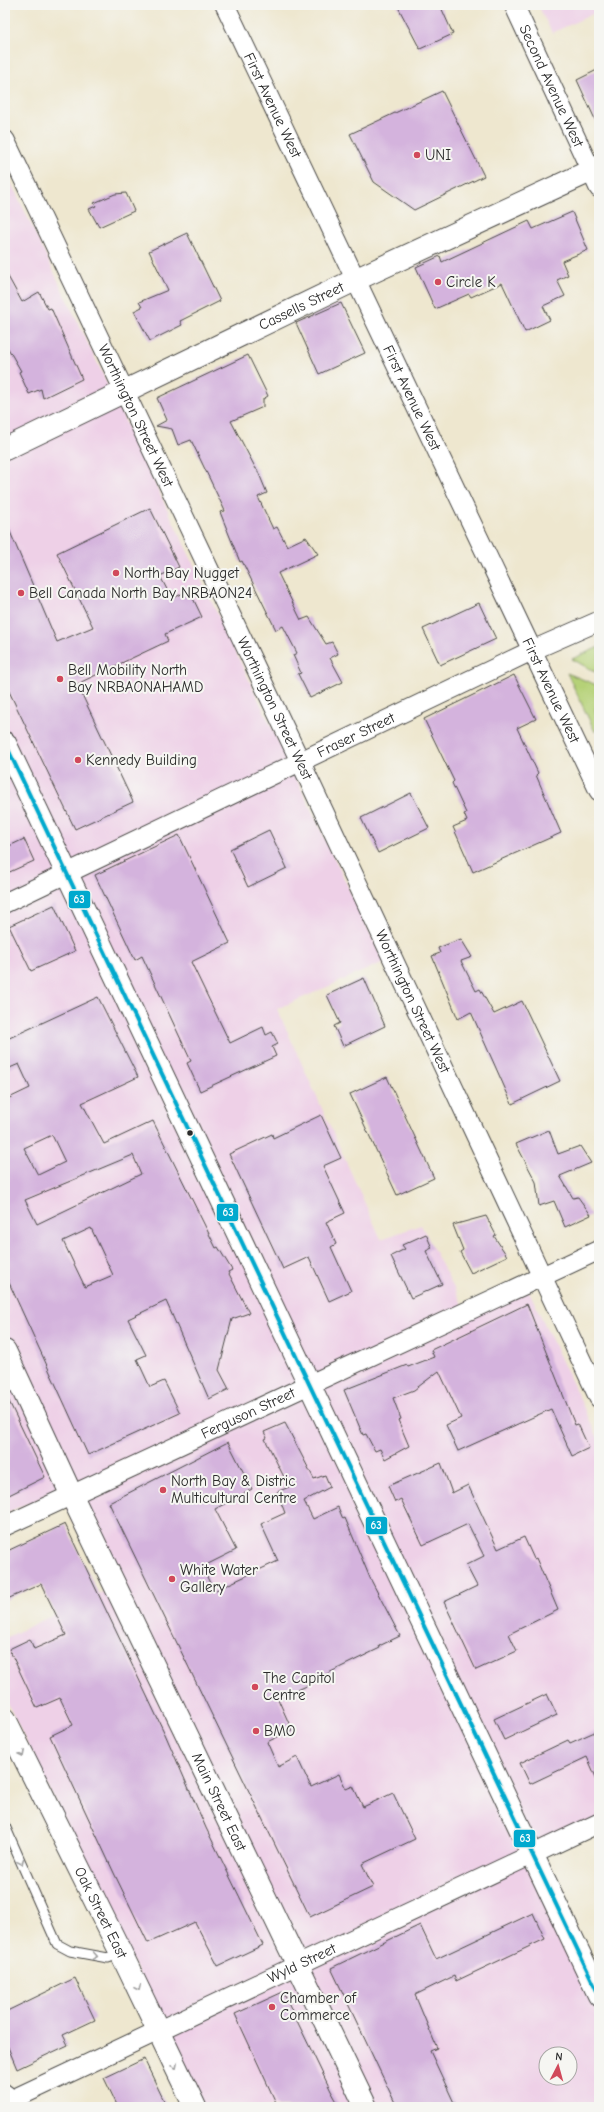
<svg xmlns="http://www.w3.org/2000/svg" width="604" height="2112" font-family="'Comic Neue',sans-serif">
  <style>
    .built { fill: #eed0e7; fill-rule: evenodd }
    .green { fill: #b5d177; stroke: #707e51 }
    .building { fill: #d4b3dd; fill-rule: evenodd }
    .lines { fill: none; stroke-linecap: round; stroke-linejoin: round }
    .lane-casing { stroke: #484744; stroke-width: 11 }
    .street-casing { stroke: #484744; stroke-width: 21 }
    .secondary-casing { stroke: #484744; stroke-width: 24 }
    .lane { stroke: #fff; stroke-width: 9 }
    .street { stroke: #fff; stroke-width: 19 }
    .secondary { stroke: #fff; stroke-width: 22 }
    .bus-1-casing { stroke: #f6f6f2; stroke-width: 7 }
    .bus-1 { stroke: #00a9ce; stroke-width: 4 }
    .oneway { stroke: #a0a0a0 }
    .poi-dot { fill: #d1495b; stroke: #f6f6f2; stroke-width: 1.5 }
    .bus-dot { fill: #2b2b2b; stroke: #f6f6f2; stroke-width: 1.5 }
    .labels { text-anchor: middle; stroke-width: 4; stroke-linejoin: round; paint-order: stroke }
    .street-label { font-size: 15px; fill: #2b2b2b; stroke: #f6f6f2 }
    .poi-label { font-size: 15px; fill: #2b2b2b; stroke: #f6f6f2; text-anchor: start }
    .line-badge { stroke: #f6f6f2; stroke-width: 1.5 }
    .badge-label { font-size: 11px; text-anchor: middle; font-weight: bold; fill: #fff }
  </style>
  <rect width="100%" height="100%" fill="#f6f6f2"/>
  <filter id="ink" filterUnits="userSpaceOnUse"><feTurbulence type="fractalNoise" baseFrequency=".025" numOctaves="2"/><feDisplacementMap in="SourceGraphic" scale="8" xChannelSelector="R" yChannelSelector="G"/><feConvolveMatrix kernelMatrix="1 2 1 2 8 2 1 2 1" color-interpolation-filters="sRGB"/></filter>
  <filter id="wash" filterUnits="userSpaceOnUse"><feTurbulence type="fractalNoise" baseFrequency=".012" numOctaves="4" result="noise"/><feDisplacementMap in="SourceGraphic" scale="16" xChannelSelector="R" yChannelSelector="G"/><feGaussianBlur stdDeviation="0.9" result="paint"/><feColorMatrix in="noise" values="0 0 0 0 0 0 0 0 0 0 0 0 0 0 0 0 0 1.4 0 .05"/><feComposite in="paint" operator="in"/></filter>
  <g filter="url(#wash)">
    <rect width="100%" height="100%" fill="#eee7cf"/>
    <path class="built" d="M538,5H599V11L552,33Z
      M5,170L384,962L277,1009L381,1239L421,1225L469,1317L529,1291L599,1440V1823L531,1855L599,1997V2107H203L5,1698V1638L107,1590L58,1491L5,1513ZM546,2054H570V2078H546Z"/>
    <path class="green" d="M599,647V672L597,673L572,659Z
      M567,673L599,686V700L595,710L599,727L595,732Z"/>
    <g id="blocks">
      <path class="building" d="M397,5H440L453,34L420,49Z
        M599,69V128L577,80Z
        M442,91L484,176L414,210L374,182L350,134Z
        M126,193L134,211L99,227L89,209L96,206L94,203L115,194Z
        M572,212L588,250L562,261L568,275L557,280L565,296L543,306L550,320L525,332L502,283L471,297L469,294L435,309L416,267L440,256L442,262L529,221L533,229Z
        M187,233L220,301L180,321L182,325L150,341L134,311L142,307L139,302L168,290L149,251Z
        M5,271L22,302L39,292L48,309L51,308L82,379L43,398L41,389L29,394L19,372L21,371L5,343Z
        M341,303L365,353L319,374L296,323Z
        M248,355L268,396L263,399V407L231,421L256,469H257L267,493L258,497L273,529L277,527L287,546L306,537L318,554L278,573L301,620L309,617L326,644L332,642L338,654L330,658L343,682L310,698L298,674L301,673L293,655L297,653L283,626L276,630L242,561L240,562L220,512L225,511L191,440L178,445L172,429L156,426L167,420L157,398Z
        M150,508L179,567L160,576L172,599L189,590L202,617L165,634L168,641L77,684L133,802L75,829L5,683V520L57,642L93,627L57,553Z
        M479,603L496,639L440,665L423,629Z
        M514,675L536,719L517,728L538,773L536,775L561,833L473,872L453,827L467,821L464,814L466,813L452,783L454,781L424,719Z
        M411,793L429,828L378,853L361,818Z
        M269,830L287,868L248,887L230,849Z
        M179,835L230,943L191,962L230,1043L263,1027L266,1035L272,1032L278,1044L272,1047L276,1056L200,1091L187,1063L191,1061L142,956L135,960L95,875Z
        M24,839L34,861L5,874V848Z
        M54,905L75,951L31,971L9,926Z
        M461,939L472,957L461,961L476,991L480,989L494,1014L522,1001L560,1081L512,1104L471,1012L458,1019L432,956L440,953L438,948Z
        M364,978L385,1026L343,1046L334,1026L340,1023L327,995Z
        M98,997L138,1077L82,1103L104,1144L153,1121L216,1248L218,1247L232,1270L228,1272L249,1313L232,1319L219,1370L229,1389L209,1399L166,1301L128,1319L146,1355L137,1359L150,1387L164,1381L180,1413L88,1455L5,1274V1100L30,1088L19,1064L5,1070V1040ZM52,1135L65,1162L38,1175L24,1148ZM133,1155L141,1174L37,1224L25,1200ZM91,1228L113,1275L85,1287L63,1241Z
        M387,1077L434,1178L397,1195L350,1094Z
        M321,1115L341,1158L323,1166L345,1213L326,1222L336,1244L331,1247L351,1291L329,1301L309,1257L283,1269L229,1154L272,1134L273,1138Z
        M549,1130L558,1154L580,1146L591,1163L560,1176L573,1198L578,1197L591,1215L565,1227L554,1201L539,1206L536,1182L516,1144Z
        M486,1216L496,1235L494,1236L507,1256L471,1273L460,1252L463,1250L453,1225Z
        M426,1234L432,1248L426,1251L442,1284L411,1298L391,1256L405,1249L402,1245Z
        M527,1304L575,1425L578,1424L589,1448L572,1456L551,1409L458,1451L446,1425L461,1418L439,1371L414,1390L393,1398L401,1419L398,1420L409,1446L385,1459L380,1449L375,1451L366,1434L363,1435L344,1390L407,1365L408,1367L434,1357L431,1350Z
        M5,1393L45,1477L5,1497Z
        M285,1423L314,1479L325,1475L330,1487L304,1501L313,1519L338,1507L343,1519L345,1518L370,1578L400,1636L379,1646L380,1648L310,1682L311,1684L278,1699L292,1730L267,1742L278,1767L297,1757L311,1787L339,1774L346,1789L353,1786L363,1807L393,1793L415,1839L362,1864L373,1887L310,1917L109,1503L228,1442L252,1489L215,1509L236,1550L202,1567L214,1591L278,1561L261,1524L285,1513L277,1492L289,1487L265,1439L267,1438L264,1432Z
        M441,1463L452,1493L468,1485L498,1549L524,1537L534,1559L536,1558L558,1610L509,1634L517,1651L476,1670L444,1602L477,1586L466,1565L484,1556L468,1524L423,1545L401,1499L395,1502L388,1486Z
        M65,1524L165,1734L206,1828L263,1945L218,1966L195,1922L148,1943L114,1873L50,1736L73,1725L60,1698L37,1708L9,1649L30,1639L34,1649L66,1635L41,1584L5,1600V1552Z
        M547,1694L557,1715L504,1740L494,1719Z
        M599,1730V1784L587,1757L530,1784L520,1763L568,1740L570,1743Z
        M533,1913L545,1939L456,1981L454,1976L415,1995L437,2048L430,2051L456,2107H397L331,1968L420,1925L436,1959Z
        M75,1978L95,2020L63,2035L68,2045L17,2069L5,2040V2012Z
        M283,1992L331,2091L340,2107H278L235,2014Z
        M144,2059L167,2107H118L104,2078Z"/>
    </g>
  </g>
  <g filter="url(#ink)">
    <use href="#blocks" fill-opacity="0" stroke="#484744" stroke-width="1"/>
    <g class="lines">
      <defs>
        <path id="lane" d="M5,1826L57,1944L70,1951L108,1958L121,1953
          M5,2088L17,2097"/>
        <g id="street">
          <path id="s1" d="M225,5L599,791"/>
          <path id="s2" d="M514,5L599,188"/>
          <path id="s3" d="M5,140L301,763L599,1398"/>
          <path id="s4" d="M5,903L533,650L599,621"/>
          <path id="s5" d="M5,1526L599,1250"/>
          <path id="s6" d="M5,2103L599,1823"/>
        </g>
        <g id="secondary">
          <path id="s7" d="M5,449L355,280L599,167"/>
          <path d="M5,743L599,1995"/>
          <path id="s8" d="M5,1351L72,1496L366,2107"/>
          <path id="s9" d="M5,1719L121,1953L195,2107"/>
        </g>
      </defs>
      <use href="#lane" class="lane-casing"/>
      <use href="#street" class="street-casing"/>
      <use href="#secondary" class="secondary-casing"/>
      <use href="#lane" class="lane"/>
      <use href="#street" class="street"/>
      <use href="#secondary" class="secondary"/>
      <defs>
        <path id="bus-1" d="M5,743L599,1995"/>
      </defs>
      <use href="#bus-1" class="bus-1-casing"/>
      <use href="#bus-1" class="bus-1"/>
    </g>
    <defs><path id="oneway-chevron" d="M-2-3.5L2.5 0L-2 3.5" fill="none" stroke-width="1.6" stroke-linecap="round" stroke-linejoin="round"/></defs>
    <g class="oneway">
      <use href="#oneway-chevron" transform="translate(22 1754) rotate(64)"/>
      <use href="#oneway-chevron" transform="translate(21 1862) rotate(66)"/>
      <use href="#oneway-chevron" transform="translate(95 1956) rotate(10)"/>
      <use href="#oneway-chevron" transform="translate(138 1988) rotate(65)"/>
      <use href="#oneway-chevron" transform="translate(175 2066) rotate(64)"/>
    </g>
  </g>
  <g class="poi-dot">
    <circle cx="417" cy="155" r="4"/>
    <circle cx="438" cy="282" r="4"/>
    <circle cx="116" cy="573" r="4"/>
    <circle cx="21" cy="593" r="4"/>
    <circle cx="60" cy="679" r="4"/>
    <circle cx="78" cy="760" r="4"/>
    <circle cx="163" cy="1490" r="4"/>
    <circle cx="172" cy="1579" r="4"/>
    <circle cx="255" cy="1687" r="4"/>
    <circle cx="256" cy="1731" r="4"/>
    <circle cx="272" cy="2007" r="4"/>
  </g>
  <circle class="bus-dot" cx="190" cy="1133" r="3.5"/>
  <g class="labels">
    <g class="street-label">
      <text dy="5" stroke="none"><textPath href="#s2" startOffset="89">Second Avenue West</textPath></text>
      <text dy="5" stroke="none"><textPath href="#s1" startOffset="111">First Avenue West</textPath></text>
      <text dy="5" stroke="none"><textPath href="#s7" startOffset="329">Cassells Street</textPath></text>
      <text dy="5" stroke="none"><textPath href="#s1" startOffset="435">First Avenue West</textPath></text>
      <text dy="5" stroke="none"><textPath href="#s3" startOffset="305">Worthington Street West</textPath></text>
      <text dy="5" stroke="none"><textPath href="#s1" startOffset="759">First Avenue West</textPath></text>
      <text dy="5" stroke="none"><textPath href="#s3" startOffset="629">Worthington Street West</textPath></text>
      <text dy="5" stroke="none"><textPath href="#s4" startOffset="389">Fraser Street</textPath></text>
      <text dy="5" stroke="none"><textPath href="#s3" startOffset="953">Worthington Street West</textPath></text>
      <text dy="5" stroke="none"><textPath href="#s5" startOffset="268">Ferguson Street</textPath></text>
      <text dy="5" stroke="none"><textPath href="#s8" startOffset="499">Main Street East</textPath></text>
      <text dy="5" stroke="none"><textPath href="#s9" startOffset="216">Oak Street East</textPath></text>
      <text dy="5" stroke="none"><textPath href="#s6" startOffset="328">Wyld Street</textPath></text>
    </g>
    <g class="poi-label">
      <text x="425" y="160">UNI</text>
      <text x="446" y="287">Circle K</text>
      <text x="124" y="578">North Bay Nugget</text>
      <text x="29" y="598">Bell Canada North Bay NRBAON24</text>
      <text x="68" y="675">Bell Mobility North<tspan x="68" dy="17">Bay NRBAONAHAMD</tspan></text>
      <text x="86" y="765">Kennedy Building</text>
      <text x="171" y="1486">North Bay &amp; Distric<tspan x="171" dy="17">Multicultural Centre</tspan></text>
      <text x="180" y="1575">White Water<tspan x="180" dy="17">Gallery</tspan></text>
      <text x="263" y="1683">The Capitol<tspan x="263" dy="17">Centre</tspan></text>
      <text x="264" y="1736">BMO</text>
      <text x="280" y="2003">Chamber of<tspan x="280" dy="17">Commerce</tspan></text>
    </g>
  </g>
  <g class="line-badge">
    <rect x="68" y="890" width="23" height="19" rx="4" fill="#00a9ce"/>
    <rect x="216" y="1203" width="23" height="19" rx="4" fill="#00a9ce"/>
    <rect x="365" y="1516" width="23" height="19" rx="4" fill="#00a9ce"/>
    <rect x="513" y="1829" width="23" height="19" rx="4" fill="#00a9ce"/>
  </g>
  <g class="badge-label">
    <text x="79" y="903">63</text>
    <text x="228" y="1216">63</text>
    <text x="376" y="1529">63</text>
    <text x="525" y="1842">63</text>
  </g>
  <rect width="604" height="2112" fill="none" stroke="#f6f6f2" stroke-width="20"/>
  <g transform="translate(558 2066) rotate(6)"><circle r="19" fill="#f6f6f2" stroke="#a5a5a2"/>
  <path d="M0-3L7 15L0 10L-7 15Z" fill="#d1495b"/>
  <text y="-6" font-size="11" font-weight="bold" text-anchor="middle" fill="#2b2b2b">N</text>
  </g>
</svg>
